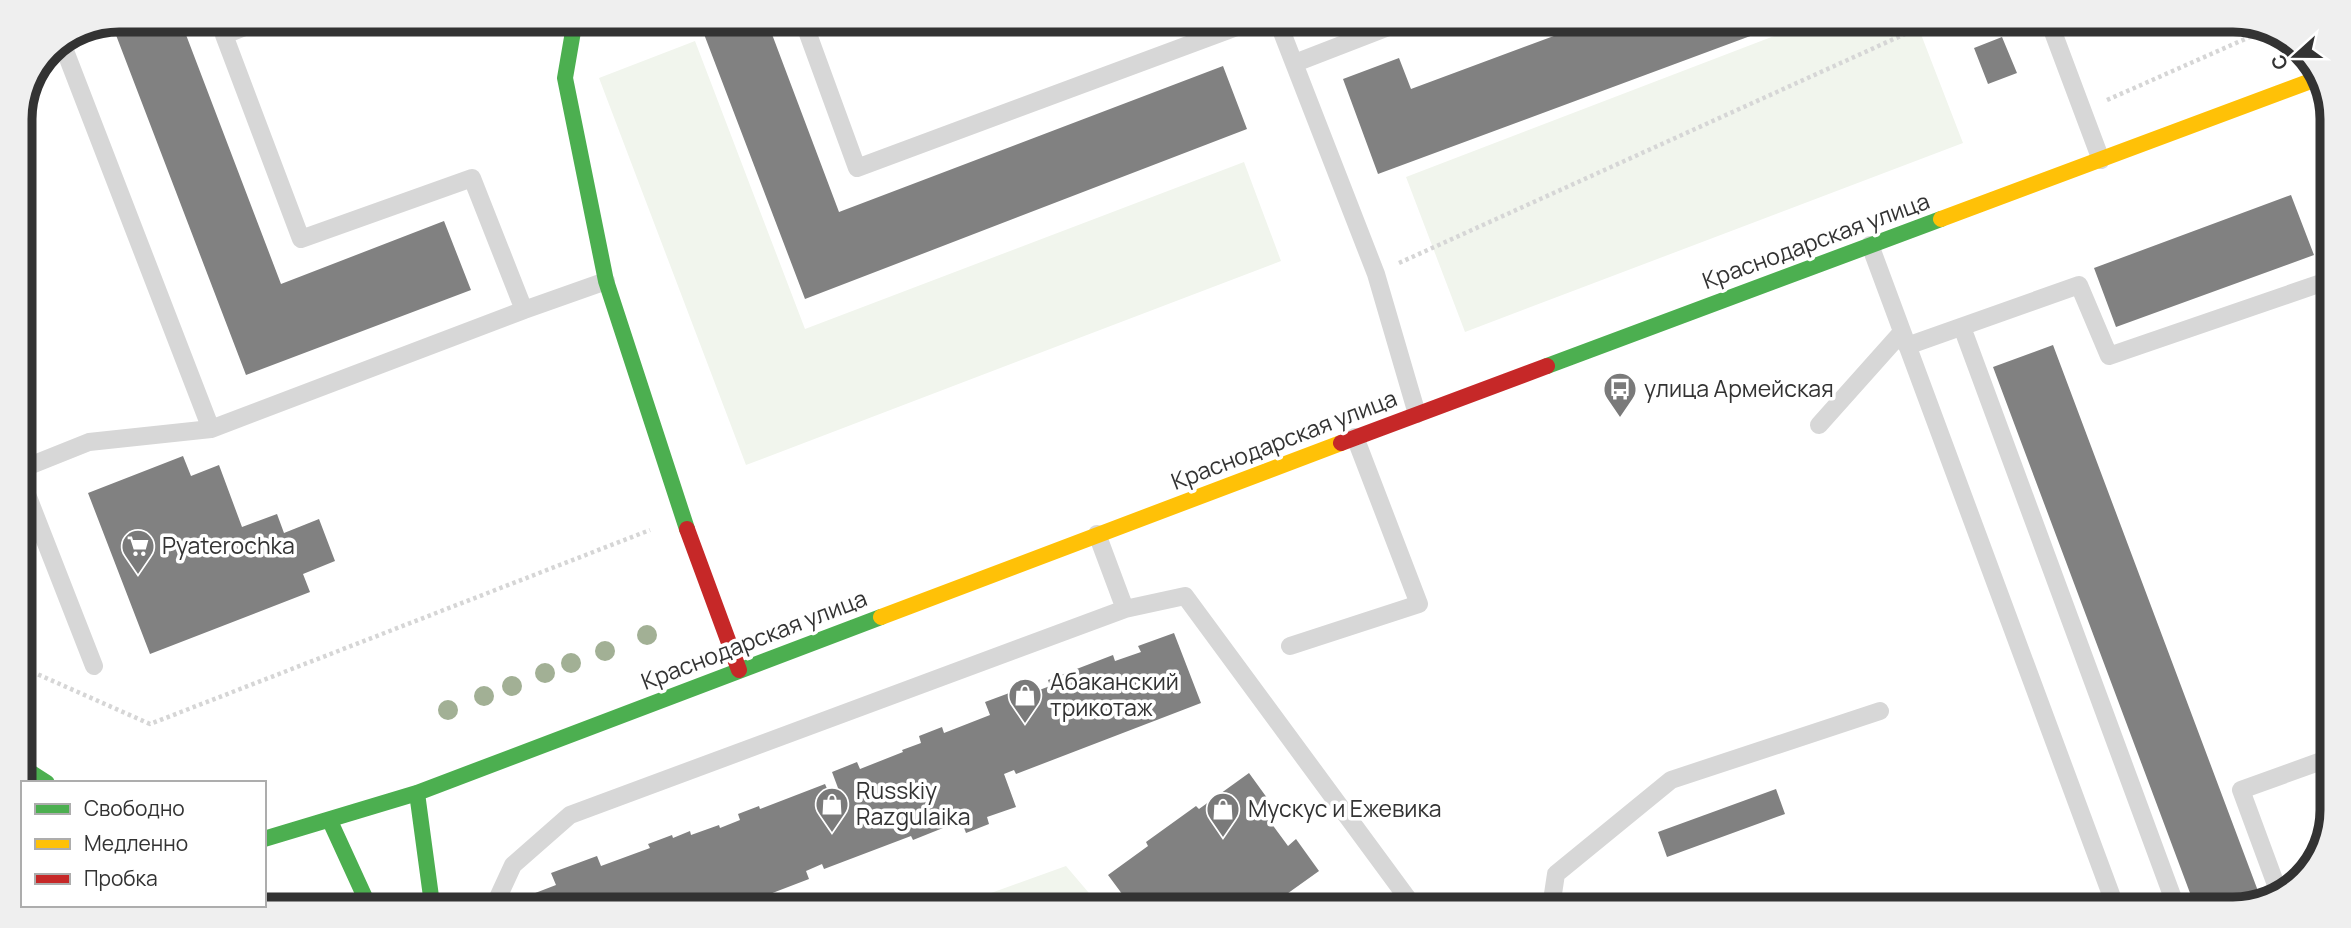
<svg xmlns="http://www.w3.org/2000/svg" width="2351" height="928" font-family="Manrope,sans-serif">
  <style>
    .green { fill: #f1f5ed }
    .building { fill: #818181 }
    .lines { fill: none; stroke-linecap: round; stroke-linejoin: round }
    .path { stroke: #d6d6d6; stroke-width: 4.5; stroke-dasharray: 3.5 3.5; stroke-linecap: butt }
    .lane { stroke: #d7d7d7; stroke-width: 18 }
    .fast { stroke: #4caf50; stroke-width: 16 }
    .slow { stroke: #ffc107; stroke-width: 16 }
    .jam { stroke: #c62828; stroke-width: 16 }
    .tree { fill: #a2b095 }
    .labels { text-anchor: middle; stroke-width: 7; stroke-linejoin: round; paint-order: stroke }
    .street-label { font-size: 23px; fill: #333; stroke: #fff }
    .poi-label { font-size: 23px; fill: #333; stroke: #fff; text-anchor: start }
    .rim { fill: none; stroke: #333; stroke-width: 9 }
  </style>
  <rect width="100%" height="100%" fill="#fff"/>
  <path class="green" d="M1808,23L1917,24L1963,143L1465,332L1406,177Z
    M695,41L805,329L1244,162L1281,261L746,465L599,78Z
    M1066,866L1100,906H955Z"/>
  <path class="building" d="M118,19H180L281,284L444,221L471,290L246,375L111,22Z
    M448,20H477V21L452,29Z
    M699,21H767L839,212L1223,66L1247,129L805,299Z
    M1589,23L1783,24L1378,174L1343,79L1399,58L1411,89Z
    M2002,37L2017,73L1988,84L1974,48Z
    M2291,195L2314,255L2116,327L2094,268Z
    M2053,345L2258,891L2208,909H2196L1993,367Z
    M183,456L191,476L219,465L242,527L277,514L284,533L319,519L335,561L303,574L310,592L150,654L88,493Z
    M1174,633L1201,703L1016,774L1014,770L1004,774L1016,807L987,817L989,824L966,833L960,817L951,820L953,824L913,840L911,836L824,869L822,864L806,871L809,879L741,905L518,904L517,900L556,885L551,873L597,856L601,866L650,848L648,844L672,835L673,838L690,831L691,835L719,825L720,828L740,820L738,814L759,806L760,809L825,784L828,791L838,788L832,772L857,762L860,769L903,752L902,750L921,743L919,736L942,727L944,733L990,715L985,702L1023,688L1026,695L1050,686L1048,680L1113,655L1115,661L1141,652L1138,646Z
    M1249,773L1273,806L1263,812L1288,846L1296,839L1319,871L1270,906H1131L1108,875L1148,846L1146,842L1196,806L1199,809Z
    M1776,789L1785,814L1667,857L1658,832Z"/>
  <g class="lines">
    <path class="path" d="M2107,100L2270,28
      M1399,263L1927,24
      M19,666L150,724L650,530"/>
    <path class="lane" d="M263,20L224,35L301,239L472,178L524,310
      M811,21L804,23L857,168L1250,22
      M1278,22L1376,274L1417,414
      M2050,24L2101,160
      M62,43L211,429
      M1295,63L1401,22
      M1870,245L2116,908
      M1962,327L2177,909
      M1907,346L2079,285L2109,356L2330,280
      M1819,425L1902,332
      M19,470L89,442L211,429L524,310L606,281
      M19,474L94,666
      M1097,534L1125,609
      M1290,646L1419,604L1355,437
      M2279,893L2241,790L2327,759
      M495,904L513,865L570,815L1125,609L1185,596L1414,907
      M1551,907L1556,874L1671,780L1880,711"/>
    <path class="fast" d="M575,20L565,78L606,281L687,529
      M1547,366L1941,219
      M19,765L47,783
      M417,793L432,904
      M330,821L368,904
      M264,839L417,793L881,617"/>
    <path class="slow" d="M1941,219L2319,78
      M881,617L1341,443"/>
    <path class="jam" d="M1341,443L1547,366
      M687,529L739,670"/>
  </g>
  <g class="tree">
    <circle cx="647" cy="635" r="10"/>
    <circle cx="605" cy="651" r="10"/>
    <circle cx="571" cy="663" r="10"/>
    <circle cx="545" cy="673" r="10"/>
    <circle cx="512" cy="686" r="10"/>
    <circle cx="484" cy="696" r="10"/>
    <circle cx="448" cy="710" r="10"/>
  </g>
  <defs>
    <symbol id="bus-pin" viewBox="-11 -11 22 30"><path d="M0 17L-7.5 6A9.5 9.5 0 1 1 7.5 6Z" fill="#7a7a7a" stroke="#fff"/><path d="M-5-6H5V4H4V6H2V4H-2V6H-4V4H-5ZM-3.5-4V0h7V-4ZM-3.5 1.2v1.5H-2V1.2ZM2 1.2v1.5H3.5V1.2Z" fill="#fff"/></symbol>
    <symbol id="supermarket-pin" viewBox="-11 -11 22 30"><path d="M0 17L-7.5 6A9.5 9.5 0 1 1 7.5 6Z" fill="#7a7a7a" stroke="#fff"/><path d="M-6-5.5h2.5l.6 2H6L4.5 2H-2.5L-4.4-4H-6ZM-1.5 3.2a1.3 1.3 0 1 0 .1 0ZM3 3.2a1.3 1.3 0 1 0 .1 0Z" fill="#fff"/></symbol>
    <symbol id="shop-pin" viewBox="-11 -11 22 30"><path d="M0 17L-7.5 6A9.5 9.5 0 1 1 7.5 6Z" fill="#7a7a7a" stroke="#fff"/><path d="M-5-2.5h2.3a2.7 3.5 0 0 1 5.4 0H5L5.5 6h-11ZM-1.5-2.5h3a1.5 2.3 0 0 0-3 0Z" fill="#fff"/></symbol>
  </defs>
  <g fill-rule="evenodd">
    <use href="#bus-pin" x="1601" y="370" width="38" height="52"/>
    <use href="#supermarket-pin" x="119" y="527" width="38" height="52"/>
    <use href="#shop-pin" x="1006" y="676" width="38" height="52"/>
    <use href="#shop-pin" x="813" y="785" width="38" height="52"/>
    <use href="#shop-pin" x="1204" y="790" width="38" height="52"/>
  </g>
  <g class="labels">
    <g class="street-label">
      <text transform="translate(1816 241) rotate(-20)" y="8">Краснодарская улица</text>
      <text transform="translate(1284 440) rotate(-21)" y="8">Краснодарская улица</text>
      <text transform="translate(754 640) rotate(-21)" y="8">Краснодарская улица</text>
    </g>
    <g class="poi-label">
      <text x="1644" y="397">улица Армейская</text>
      <text x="162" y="554">Pyaterochka</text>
      <text x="1050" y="690">Абаканский<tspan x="1050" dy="26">трикотаж</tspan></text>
      <text x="856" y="799">Russkiy<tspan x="856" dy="26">Razgulaika</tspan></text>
      <text x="1248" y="817">Мускус и Ежевика</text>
    </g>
  </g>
  <path d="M0 0H2351V928H0ZM119 32H2233A87 87 0 0 1 2320 119V810A87 87 0 0 1 2233 897H119A87 87 0 0 1 32 810V119A87 87 0 0 1 119 32Z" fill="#efefef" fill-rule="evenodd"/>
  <path class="rim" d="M119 32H2233A87 87 0 0 1 2320 119V810A87 87 0 0 1 2233 897H119A87 87 0 0 1 32 810V119A87 87 0 0 1 119 32Z"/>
  <rect x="21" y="781" width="245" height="126" fill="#ffffff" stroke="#adadad" stroke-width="2"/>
  <rect x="35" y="804" width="35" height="10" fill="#4caf50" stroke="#adadad" stroke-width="2"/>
  <text x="84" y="816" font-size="21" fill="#333333">Свободно</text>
  <rect x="35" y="839" width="35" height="10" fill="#ffc107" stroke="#adadad" stroke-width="2"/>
  <text x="84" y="851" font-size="21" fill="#333333">Медленно</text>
  <rect x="35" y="874" width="35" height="10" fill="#c62828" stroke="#adadad" stroke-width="2"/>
  <text x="84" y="886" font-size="21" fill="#333333">Пробка</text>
  <g transform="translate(2295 56) rotate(249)" stroke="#ffffff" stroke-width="5" paint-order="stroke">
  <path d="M0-5L12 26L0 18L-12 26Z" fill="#333333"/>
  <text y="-10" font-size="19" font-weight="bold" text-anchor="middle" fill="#333333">С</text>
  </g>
</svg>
